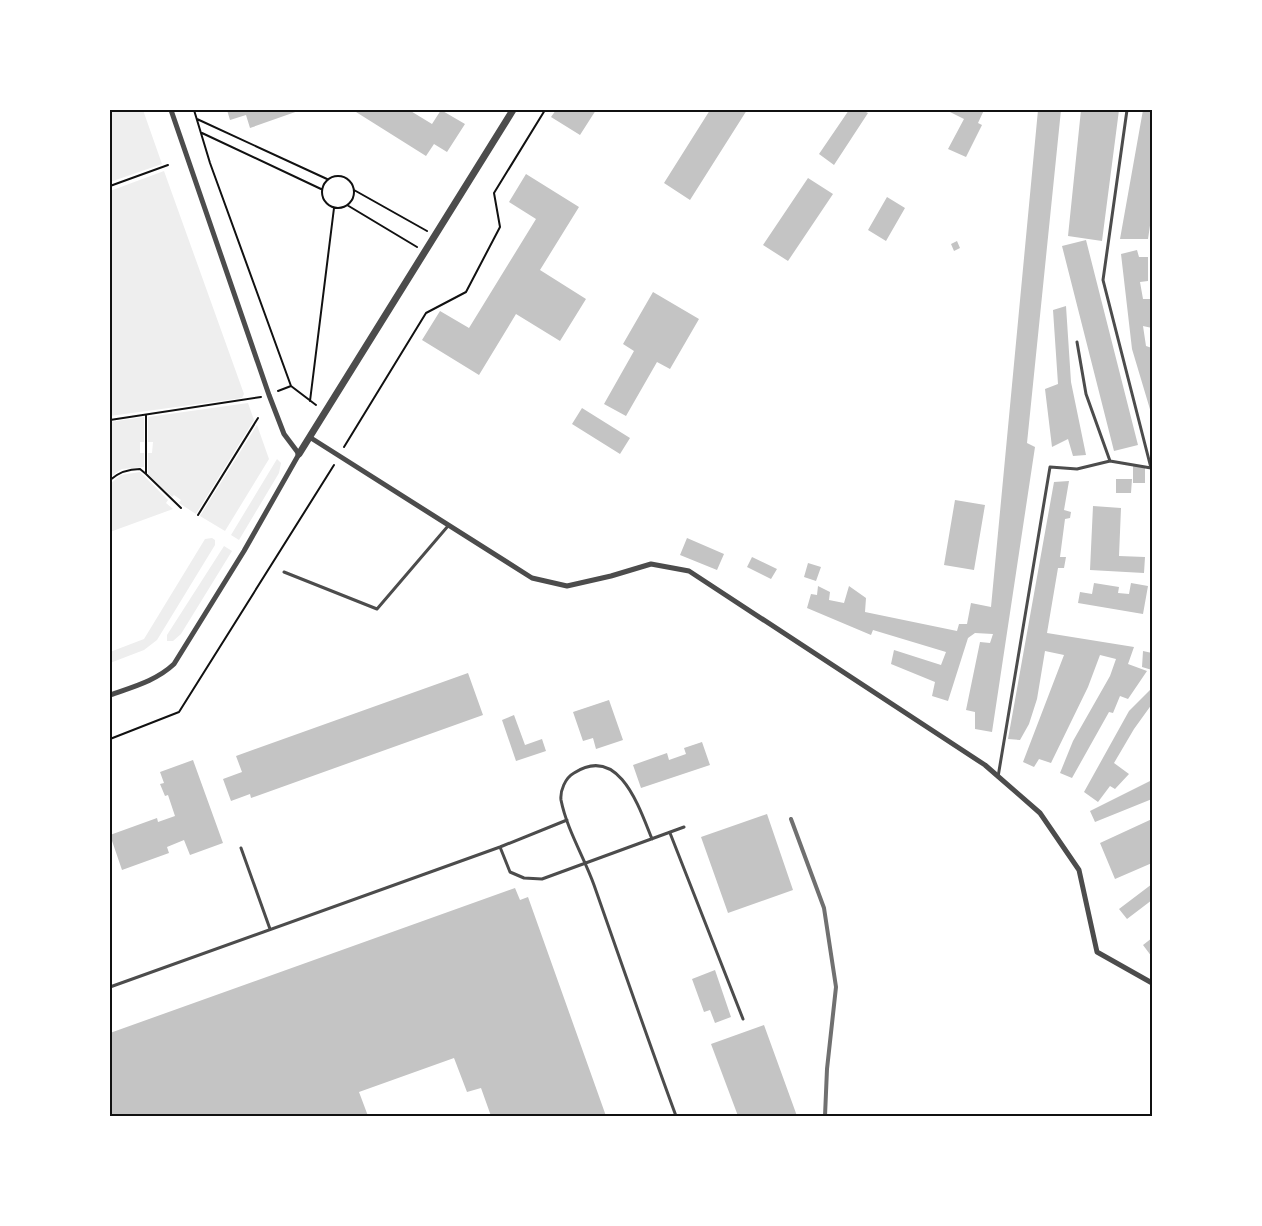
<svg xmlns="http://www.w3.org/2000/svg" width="1262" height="1226" font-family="Raleway,sans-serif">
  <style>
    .green { fill: #eee }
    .building { fill: #c4c4c4 }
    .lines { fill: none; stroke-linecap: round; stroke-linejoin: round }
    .path { stroke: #111; stroke-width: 2 }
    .service { stroke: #4c4c4c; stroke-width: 3 }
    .minor { stroke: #4c4c4c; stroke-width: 5 }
    .tertiary { stroke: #4c4c4c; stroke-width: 7 }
    .rail { stroke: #707070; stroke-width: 4 }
    .neatline { fill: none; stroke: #111; stroke-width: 2 }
  </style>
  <rect width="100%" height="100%" fill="#fff"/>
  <path class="green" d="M110,110H143L162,164L110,182Z
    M164,171L244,394L242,398L110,416V191Z
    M248,403L254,420L196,514L179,503L181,500L174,495L172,497L148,474V453H152L153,442H148V417Z
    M144,417V442H140V453H144V467L122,469L110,477V422Z
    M257,425L269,459L225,531L200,516Z
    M277,459L281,463L279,473L239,540L231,535Z
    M140,472L168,500L166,503L173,509L110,532V484L121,475Z
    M212,538L215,540V545L157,640L144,650L110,663V652L144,639L205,539Z
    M224,546L232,551L181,634L173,641H167V635Z"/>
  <path class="building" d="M227,110H301L250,128L246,115L230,120Z
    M357,110H409L432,124L441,110L465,124L447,152L434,144L426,156L356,112Z
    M556,110H596L580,135L551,117Z
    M710,110H747L690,200L664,183Z
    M849,110H862L868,113L834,165L819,154Z
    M946,110H984L978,123L982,125L966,157L948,149L964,119Z
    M1038,110H1061L1027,443L1035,447L992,732L975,729V712L966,710L980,642L990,643L993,634L975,633L968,638L948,701L932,696L935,682L891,664L894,650L941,665L946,652L873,630L871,635L807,608L811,594L817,595L818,586L830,592L829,600L844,603L849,586L866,598L865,612L957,631L959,624H967L971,603L991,607Z
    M1081,110H1119L1102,241L1068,236Z
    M1143,110H1152V212L1148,239H1120Z
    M526,174L579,207L540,270L586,299L560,341L516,314L479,375L422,340L440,311L469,328L536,219L509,202Z
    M808,178L833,194L788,261L763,245Z
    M887,197L905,208L886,241L868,230Z
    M1086,240L1138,445L1114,451L1062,246Z
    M957,241L960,248L954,251L951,244Z
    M1137,250L1139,257H1148V281L1140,282L1143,299H1152V328L1143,326L1146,346L1152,348V416L1132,349L1121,254Z
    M653,292L699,319L670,369L657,362L626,416L604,404L634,351L623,344Z
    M1066,306L1071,382L1086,455L1073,456L1068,439L1052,447L1045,389L1058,384L1053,310Z
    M582,408L630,438L620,454L572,424Z
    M1133,466H1145V483H1133Z
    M1116,479H1132L1131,493H1116Z
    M1069,481L1064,510L1071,512L1070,518L1065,519L1060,557H1066L1064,568H1058L1047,633L1134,647L1128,664L1147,671L1128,699L1120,696L1113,713L1109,712L1072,778L1060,773L1073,741L1110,676L1116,659L1100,655L1088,687L1051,763L1039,759L1034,767L1023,762L1064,655L1045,651L1037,699L1029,724L1020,740L1008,739L1054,482Z
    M955,500L985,505L974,570L944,565Z
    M1093,506L1121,508L1119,556L1145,557L1144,573L1090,570Z
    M687,538L724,554L717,570L680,555Z
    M752,557L777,569L771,579L747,567Z
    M808,563L821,567L816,581L804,577Z
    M1094,583L1119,587L1118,593L1129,594L1131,583L1148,586L1143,614L1078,603L1080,592L1092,594Z
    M1143,651L1152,653V670L1142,667Z
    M468,673L483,715L251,798L250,794L231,801L223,779L242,772L236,756Z
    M1152,688V704L1134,729L1114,763L1129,774L1115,789L1110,786L1098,802L1084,792L1129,711Z
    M609,700L623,740L596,749L593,738L583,741L573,712Z
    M514,715L525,745L542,739L546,751L516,761L502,720Z
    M702,742L710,765L641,788L633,765L667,753L669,760L686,754L684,748Z
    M193,760L223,843L190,855L184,840L167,847L169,853L122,870L110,835L157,818L158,822L175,816L168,795L165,796L160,784L164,783L160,772Z
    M1152,780V799L1095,822L1090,811Z
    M767,814L793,890L728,913L701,837Z
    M1152,819V863L1115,879L1100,843Z
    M1152,884V900L1127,919L1119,909Z
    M515,888L520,900L528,897L606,1116H491L481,1088L467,1092L454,1058L359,1092L368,1116H110V1047L112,1046L110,1033Z
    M1152,938V957L1143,945Z
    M715,970L731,1017L715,1023L710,1010L704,1012L692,979Z
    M764,1025L797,1116H738L711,1044Z"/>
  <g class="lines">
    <path class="path" d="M194,110L210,163L291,386L316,405
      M197,119L327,179
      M202,133L321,189
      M322 192a16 16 0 1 1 32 0a16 16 0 1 1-32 0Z
      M110,186L168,165
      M354,190L427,231
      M347,205L417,247
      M278,391L291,386
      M310,401L334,208
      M146,415V474L181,508
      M110,420L261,397
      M344,447L426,313L466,292L500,227L494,193L545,110
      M110,480C119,472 128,469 140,469L146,474
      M198,515L258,418
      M110,739L179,712L334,465"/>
    <path class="service" d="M1127,110L1103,280L1151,468
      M1077,342L1086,394L1110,461
      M284,572L377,609L448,526
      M998,777L1050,467L1077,469L1110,461L1151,468
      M670,833L743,1019
      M652,839C639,807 619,744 574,773C565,778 560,791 561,800C567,830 584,857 594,885C621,962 648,1040 676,1116
      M500,847L510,872L524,878L542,879L684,827
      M241,848L270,929
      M110,987L500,847L567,820"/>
    <path class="minor" d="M311,438L532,578L567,586L611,576L651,564L689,571L985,765L1040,813L1079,870L1097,952L1152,983
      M110,695C132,687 156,681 174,664L244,551L299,454L284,434L269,395L171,110"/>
    <path class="tertiary" d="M299,454L513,110"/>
    <path class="rail" d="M791,819L824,908L836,987L827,1069L825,1116"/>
  </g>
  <rect width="1262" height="1226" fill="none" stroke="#ffffff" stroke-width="222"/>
  <rect x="111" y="111" width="1040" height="1004" class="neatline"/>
</svg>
